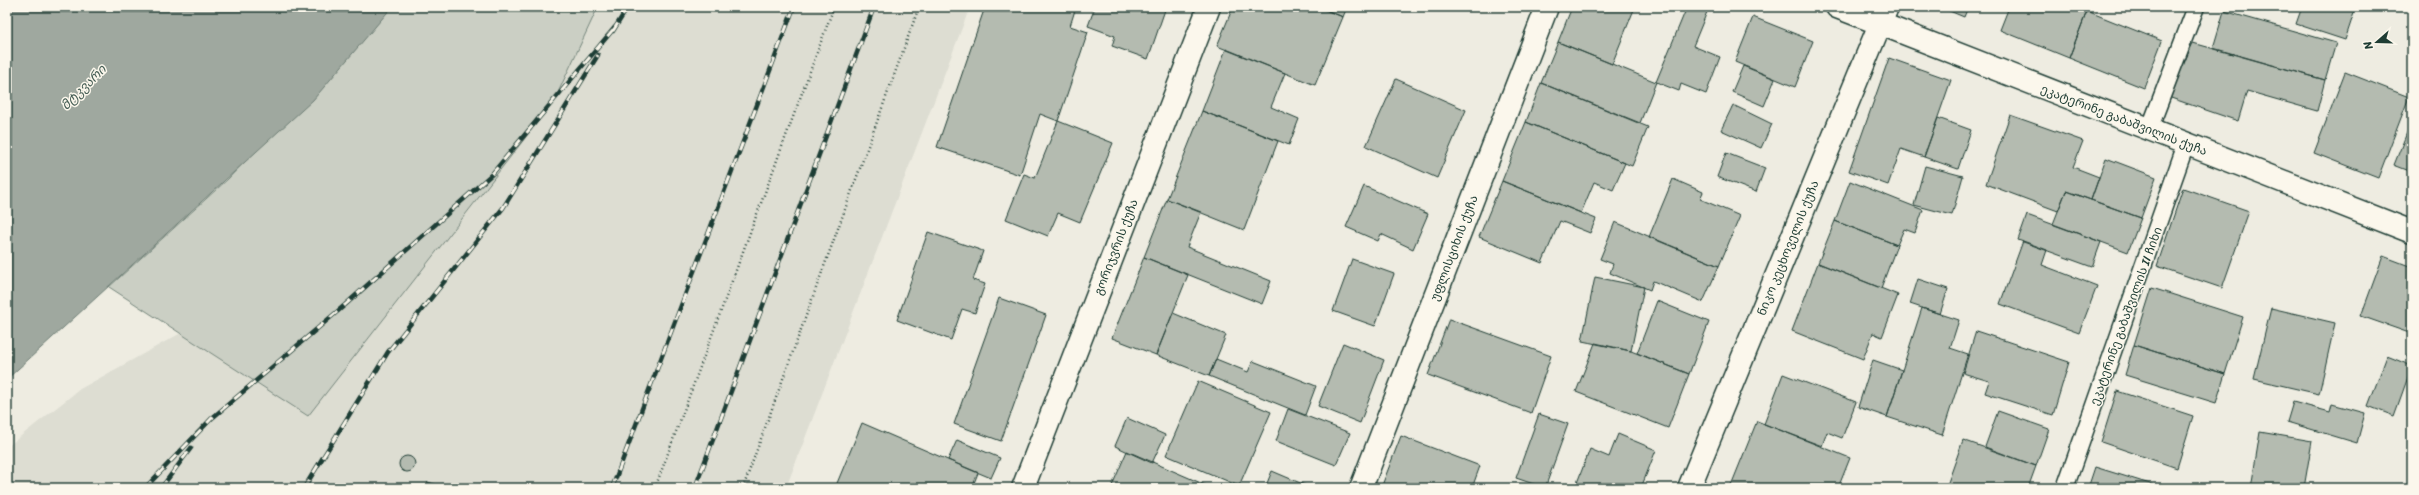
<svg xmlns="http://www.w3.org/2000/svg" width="2419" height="495" font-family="Sriracha,'Noto Sans Georgian',sans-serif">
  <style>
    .built { fill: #ddddd2 }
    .green { fill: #cbcfc4; stroke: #75867c }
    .water { fill: #9fa89f; stroke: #6c7d74 }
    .building { fill: #b4bbb0; stroke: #1f3d34 }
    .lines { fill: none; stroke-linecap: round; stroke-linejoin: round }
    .lane-casing { stroke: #1f3d34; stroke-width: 19 }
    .street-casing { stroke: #1f3d34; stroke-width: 25 }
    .secondary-casing { stroke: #1f3d34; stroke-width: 25 }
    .path { stroke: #1f3d34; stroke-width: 2.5; stroke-dasharray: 1 3; stroke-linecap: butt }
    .lane { stroke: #fbf7ec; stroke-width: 16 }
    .street { stroke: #fbf7ec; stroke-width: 22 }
    .secondary { stroke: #fbf7ec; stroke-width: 22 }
    .rail-casing { stroke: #1f3d34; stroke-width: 4.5 }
    .rail { stroke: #fbf7ec; stroke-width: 3; stroke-dasharray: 9; stroke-linecap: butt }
    .labels { text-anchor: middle; stroke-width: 3; stroke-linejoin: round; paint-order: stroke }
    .street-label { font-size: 12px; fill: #1f3d34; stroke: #fbf7ec }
    .water-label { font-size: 13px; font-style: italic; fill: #455d54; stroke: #fbf7ec }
  </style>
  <rect width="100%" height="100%" fill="#eeece1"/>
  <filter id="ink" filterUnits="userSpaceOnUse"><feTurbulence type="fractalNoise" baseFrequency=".025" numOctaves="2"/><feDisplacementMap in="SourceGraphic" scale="8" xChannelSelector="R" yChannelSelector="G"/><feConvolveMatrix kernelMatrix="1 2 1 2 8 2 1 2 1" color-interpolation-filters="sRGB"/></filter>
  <g filter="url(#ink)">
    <path class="built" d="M581,7H970L786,488H7V447L80,389L354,237Z"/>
    <path class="green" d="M392,7H598L554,101L308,416L109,287L228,179Z"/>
    <path class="water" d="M7,7H392L313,100L7,379Z"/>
    <path class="building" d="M985,7H1076L1070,26L1088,32L1058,121L1040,114L1020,175L937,147Z
      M1095,7H1166L1148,59L1112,46L1115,36L1088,26Z
      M1233,7H1318L1343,17L1315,85L1217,46Z
      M1318,7H1347L1343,17Z
      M1572,7H1635L1612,64L1558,42Z
      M1687,7H1709L1693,46L1720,57L1706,94L1681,84L1679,91L1656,82Z
      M1940,7H1968L1964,17Z
      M2009,7H2077L2087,11L2069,58L2000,30Z
      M2302,7H2356L2345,40L2296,24Z
      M2087,11L2162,41L2144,88L2069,58Z
      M2224,11L2336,43L2325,80L2213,48Z
      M1753,17L1813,41L1795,87L1735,62Z
      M1558,42L1656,82L1640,123L1541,83Z
      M2193,43L2325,80L2317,111L2247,91L2238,121L2168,97Z
      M1226,49L1285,73L1271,107L1299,119L1289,145L1202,111Z
      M1889,58L1951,80L1924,157L1901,149L1888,185L1849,171Z
      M1743,66L1775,79L1764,106L1732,92Z
      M2345,72L2409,97L2378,178L2314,153Z
      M1396,79L1466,110L1437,178L1366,146Z
      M1541,83L1648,127L1632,166L1526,122Z
      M1733,105L1772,124L1761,148L1721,130Z
      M1202,111L1278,141L1244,230L1167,199Z
      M2010,115L2083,141L2073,167L2099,177L2091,200L2066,191L2058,211L1986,184Z
      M1938,118L1971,130L1958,169L1924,157Z
      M2412,120V172L2394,165Z
      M1058,121L1113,143L1080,222L1058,213L1048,236L1006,219L1024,174L1035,178Z
      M1526,122L1625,163L1613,190L1594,182L1581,213L1502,181Z
      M1726,153L1765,168L1756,192L1717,177Z
      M2106,158L2156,177L2141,218L2091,200Z
      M1925,166L1963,176L1952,215L1914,205Z
      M1673,179L1703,192L1700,199L1740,216L1719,266L1649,237Z
      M1502,181L1596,219L1590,233L1560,221L1542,263L1479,237Z
      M1850,181L1923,210L1915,233L1904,229L1897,245L1835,221Z
      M1364,186L1428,214L1413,249L1381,234L1378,241L1346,227Z
      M2183,188L2249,211L2222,288L2157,266Z
      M2066,191L2141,218L2128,252L2053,224Z
      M1167,199L1201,212L1187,247L1271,281L1262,304L1144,257Z
      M2027,215L2101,242L2092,267L2018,240Z
      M1835,221L1897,245L1881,288L1818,263Z
      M1615,222L1719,266L1703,302L1653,281L1650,290L1610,273L1613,264L1600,259Z
      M928,232L983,251L973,280L985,284L975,313L962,309L951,340L897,320Z
      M2023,241L2047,250L2042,265L2097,286L2079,333L2000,304Z
      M2383,256L2412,267V334L2361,316Z
      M1144,257L1188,275L1156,355L1112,338Z
      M1352,259L1394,274L1375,326L1333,311Z
      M1818,263L1898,295L1882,337L1873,333L1863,359L1792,331Z
      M1595,277L1644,287L1631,351L1582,341Z
      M1918,279L1948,289L1940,314L1910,304Z
      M2152,288L2243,317L2225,374L2134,345Z
      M999,298L1046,315L1001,441L954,424Z
      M1657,301L1709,322L1689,374L1637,353Z
      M1922,308L1959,320L1950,348L1968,354L1942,435L1887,417Z
      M2271,308L2335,323L2319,394L2254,379Z
      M1173,313L1226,335L1209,376L1156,355Z
      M1449,319L1551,356L1531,413L1428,375Z
      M1976,331L2069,362L2053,415L1985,393L1989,381L1963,373Z
      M1343,343L1384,360L1360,423L1318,406Z
      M1595,343L1631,351L1689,374L1668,428L1576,392Z
      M2134,345L2225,374L2216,403L2125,375Z
      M2412,345V359L2408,357Z
      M2387,356L2412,366L2394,416L2368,406Z
      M1216,359L1248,372L1253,361L1316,386L1305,415L1209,376Z
      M1873,360L1902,370L1887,417L1858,407Z
      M1783,374L1856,402L1842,438L1827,432L1822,446L1764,424Z
      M1198,381L1271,412L1239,486L1166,455Z
      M2117,391L2193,416L2177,468L2101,442Z
      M2293,402L2330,412L2332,404L2365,413L2357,443L2287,422Z
      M1288,409L1350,433L1336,465L1276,441Z
      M1998,411L2049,429L2036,466L1985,447Z
      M1539,414L1568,424L1545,488L1516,478Z
      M1127,418L1165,435L1152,463L1115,446Z
      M1757,421L1850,458L1838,488H1730Z
      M862,423L978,473L972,488H954L946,484L944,488H835Z
      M2260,432L2312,441L2304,488H2251Z
      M1618,434L1656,450L1641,488H1575L1590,449L1609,457Z
      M1401,436L1480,466L1472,488H1381Z
      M957,440L1000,458L991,478L948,460Z
      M1963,440L2036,466L2028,488H1946Z
      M1127,451L1210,487V488H1111Z
      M399 464a8 8 0 1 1 16 0a8 8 0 1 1-16 0Z
      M2095,467L2163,488H2088Z
      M1272,471L1312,488H1265Z
      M428,482L447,488H426Z"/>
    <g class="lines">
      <defs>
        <path id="lane" d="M2149,130L2196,7
          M2065,488L2186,144"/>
        <path id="street" d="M1881,24L2412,232
          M1361,488L1547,7"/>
        <path id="secondary" d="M1837,7L1881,24
          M1023,488L1209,7
          M1689,488L1887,7"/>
      </defs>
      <use href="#lane" class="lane-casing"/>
      <use href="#street" class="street-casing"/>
      <use href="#secondary" class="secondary-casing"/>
      <path class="path" d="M655,488L834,7
        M743,488L919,7"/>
      <use href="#lane" class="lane"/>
      <use href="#street" class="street"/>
      <use href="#secondary" class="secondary"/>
      <defs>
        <path id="rail" d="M613,31L628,7
          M145,488L211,419L345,305L492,174L616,26
          M161,488L191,448
          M304,488L388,352L503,208L598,55
          M612,488L794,7
          M695,488L874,7"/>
      </defs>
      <use href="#rail" class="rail-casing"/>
      <use href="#rail" class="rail"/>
    </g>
  </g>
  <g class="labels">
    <g class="street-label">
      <text transform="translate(2124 120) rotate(21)" y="4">ეკატერინე გაბაშვილის ქუჩა</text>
      <text transform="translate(1116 247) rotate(-69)" y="4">გორიჯვრის ქუჩა</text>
      <text transform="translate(1454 248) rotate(-69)" y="4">უფლისციხის ქუჩა</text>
      <text transform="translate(1788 248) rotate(-68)" y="4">ნიკო კეცხოველის ქუჩა</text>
      <text transform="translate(2126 316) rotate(-70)" y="4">ეკატერინე გაბაშვილის II ჩიხი</text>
    </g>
    <g class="water-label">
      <text transform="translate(83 87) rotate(-45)" y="5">მტკვარი</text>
    </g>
  </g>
  <rect width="2419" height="495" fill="none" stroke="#fbf7ec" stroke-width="24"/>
  <rect x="12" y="12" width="2395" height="471" fill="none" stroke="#1f3d34" stroke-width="1.5" filter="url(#ink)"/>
  <g transform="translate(2377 42) rotate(250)" stroke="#fbf7ec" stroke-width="3" paint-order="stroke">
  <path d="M0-3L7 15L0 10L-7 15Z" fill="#1f3d34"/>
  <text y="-6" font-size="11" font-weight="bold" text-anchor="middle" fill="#1f3d34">N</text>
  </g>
</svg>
